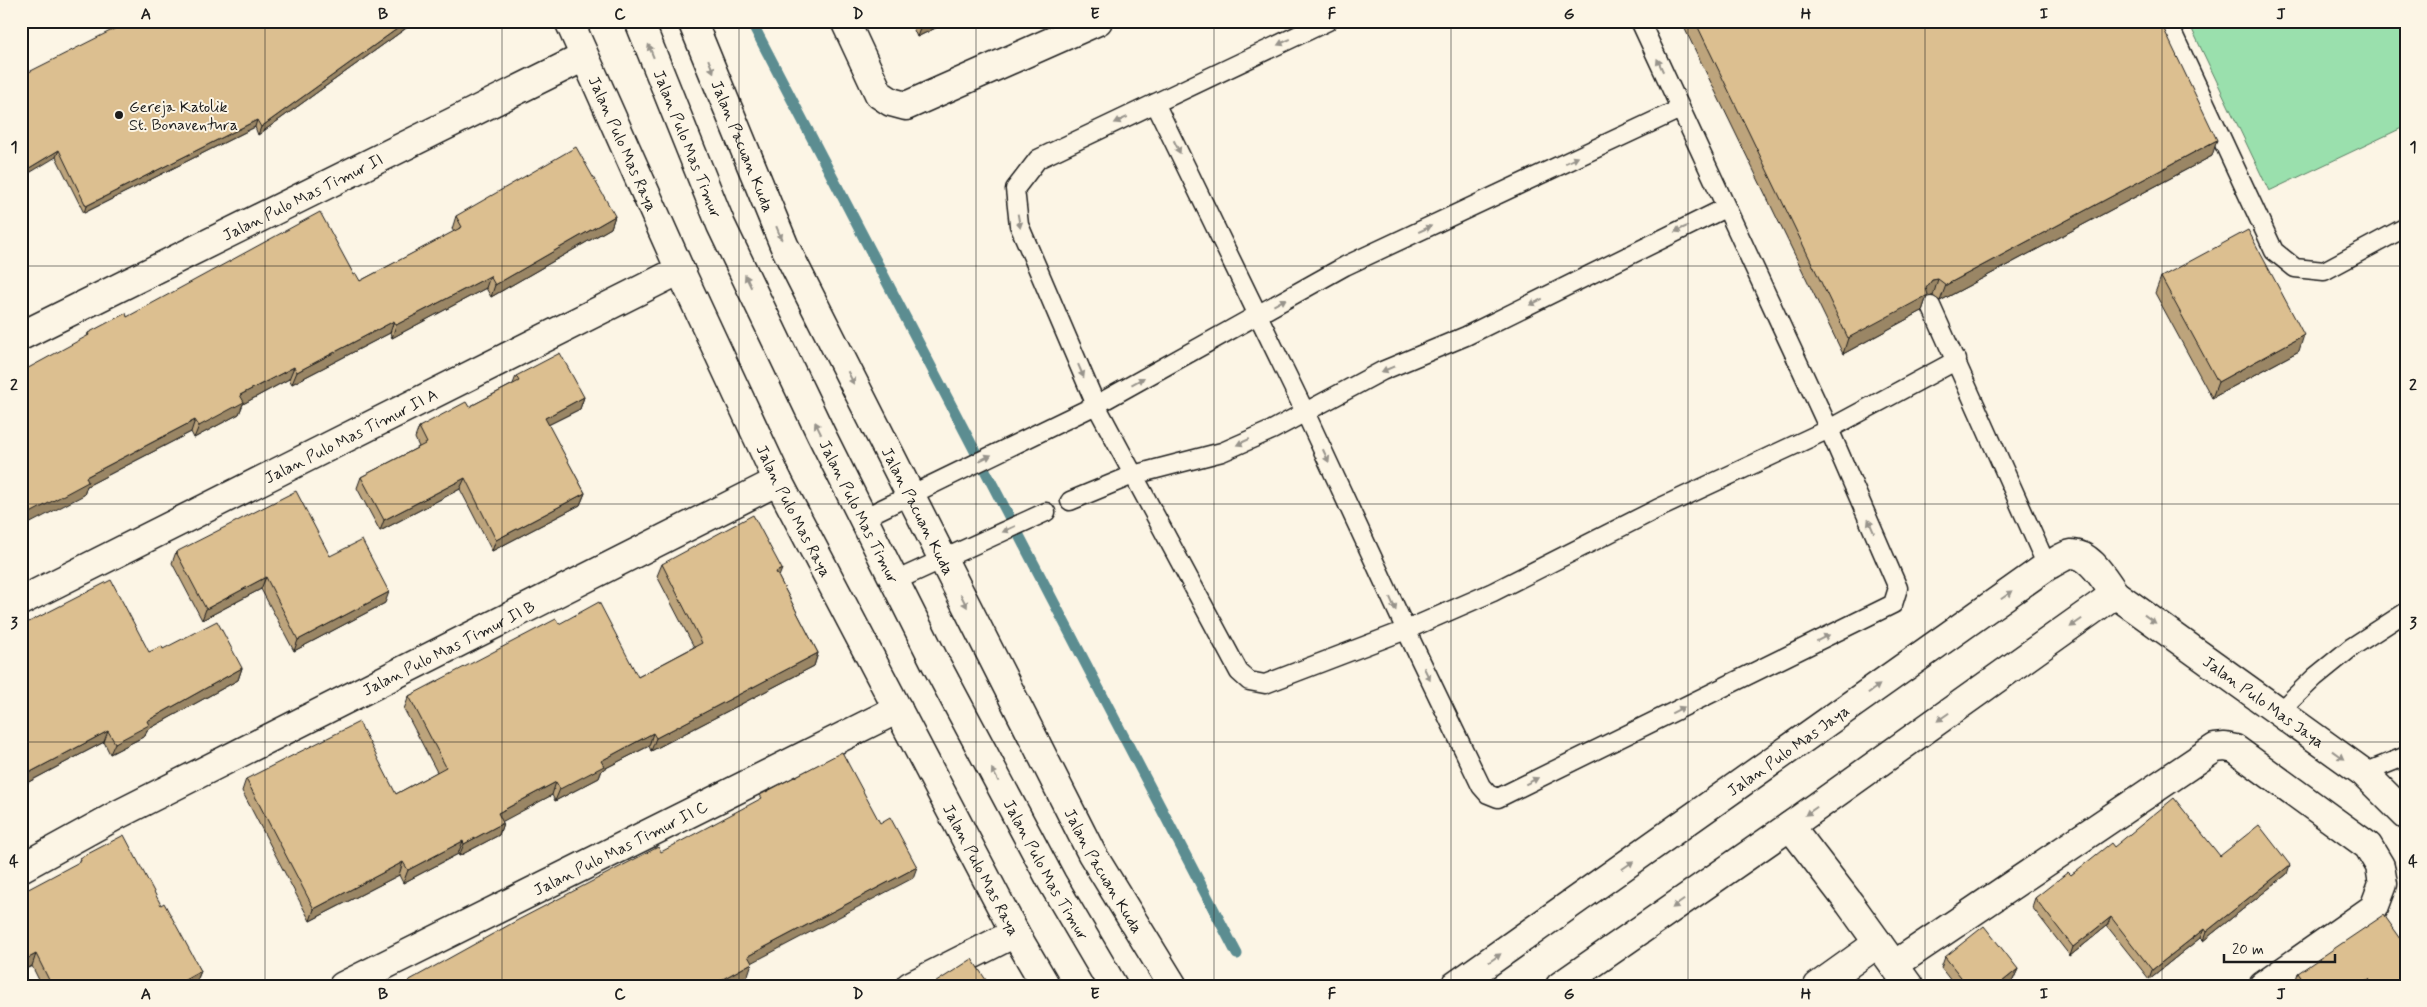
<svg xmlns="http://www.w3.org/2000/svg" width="2427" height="1007" font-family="Mynerve,sans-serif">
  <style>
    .green { fill: #9ae0ad; stroke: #5b7e64 }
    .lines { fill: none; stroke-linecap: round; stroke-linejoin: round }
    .stream { stroke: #5c8d91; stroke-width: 11 }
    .service-casing { stroke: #1c1c1c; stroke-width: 21 }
    .minor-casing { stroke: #1c1c1c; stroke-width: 31 }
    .tertiary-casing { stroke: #1c1c1c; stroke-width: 31 }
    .service { stroke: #fcf5e5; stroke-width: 18 }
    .minor { stroke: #fcf5e5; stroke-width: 28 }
    .tertiary { stroke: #fcf5e5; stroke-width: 28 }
    .wall { fill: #bda47c; stroke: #1c1c1c }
    .shaded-wall { fill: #9a8665; stroke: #1c1c1c }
    .building { fill: #dcbf90; stroke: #1c1c1c }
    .oneway { fill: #97938b }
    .grid { fill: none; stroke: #1c1c1c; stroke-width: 1; stroke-opacity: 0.55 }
    .poi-dot { fill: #1c1c1c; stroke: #fcf5e5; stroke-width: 2 }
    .labels { text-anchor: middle; stroke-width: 4; stroke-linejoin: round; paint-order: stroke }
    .poi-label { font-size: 16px; fill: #1c1c1c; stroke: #fcf5e5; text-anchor: start }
    .street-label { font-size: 16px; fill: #1c1c1c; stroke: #fcf5e5 }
    .neatline { fill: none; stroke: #1c1c1c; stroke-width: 2 }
    .grid-label { font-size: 16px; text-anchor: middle; font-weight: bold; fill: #1c1c1c }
  </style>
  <rect width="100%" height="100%" fill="#fcf5e5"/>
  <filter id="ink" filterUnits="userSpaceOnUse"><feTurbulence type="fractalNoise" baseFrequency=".02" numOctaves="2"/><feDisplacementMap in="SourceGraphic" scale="10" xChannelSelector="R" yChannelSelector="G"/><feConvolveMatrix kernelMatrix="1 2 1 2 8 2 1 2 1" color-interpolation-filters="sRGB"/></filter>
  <g filter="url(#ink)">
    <path class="green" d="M2188,21H2406V126L2269,191Z"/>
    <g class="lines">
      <path class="stream" d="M751,21L1237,954"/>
      <defs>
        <path id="service" d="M1328,21L1038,159L1015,189L1019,225L1096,405L1239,672L1249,681L1265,684L1406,630L1493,592L1657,509L1829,429L1957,360
          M2167,21L2274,251L2295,268L2324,271L2406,227
          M1155,103L1305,412L1406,630L1481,786L1488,794L1498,798L1893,604L1898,588L1829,429L1640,21
          M1931,306L2047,566
          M1070,501L1133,475L1222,452L1272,430L1382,371L1466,336L1725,208
          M863,518L1096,405L1345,266L1680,109
          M895,581L1046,512
          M2279,712L2315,677L2352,647L2406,612
          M2364,773L2406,756"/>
        <g id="minor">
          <path id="s1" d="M569,21L680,270L778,481L1015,933L1046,986"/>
          <path d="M845,21L879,94L891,102L906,106L1098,21"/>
          <path id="s2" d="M21,336L584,57"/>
          <path id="s3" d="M21,601L680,270"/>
          <path d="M1790,826L1850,904L1909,986"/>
          <path id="s4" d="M21,868L119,814L778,481"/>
          <path d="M1894,965L2215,748L2225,747L2235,749L2368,846L2380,866L2383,884L2374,908L2263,986"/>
          <path id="s5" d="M343,986L898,709"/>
          <path d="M910,986L1015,933"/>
          <path d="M1818,986L1878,943"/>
        </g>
        <g id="tertiary">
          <path id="s6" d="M639,21L721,225L821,434L936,664L1052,882L1113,986"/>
          <path id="s7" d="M692,21L784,245L1092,854L1173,986"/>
          <path id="s8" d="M1455,986L2047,566C2054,563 2064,555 2072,554C2091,554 2105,581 2115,594L2364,773L2406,815"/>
          <path d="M1560,986L1790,826L2115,594"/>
        </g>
      </defs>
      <use href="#service" class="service-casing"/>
      <use href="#minor" class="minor-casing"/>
      <use href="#tertiary" class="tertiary-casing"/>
      <use href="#service" class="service"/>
      <use href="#minor" class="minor"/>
      <use href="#tertiary" class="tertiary"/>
    </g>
    <path class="wall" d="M416,21L258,135L255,127L84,213L56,157L21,76Z
      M910,21H950L917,37Z
      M1681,21H2160L2212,156L1940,301L1933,296H1927L1922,311L1843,354Z
      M456,216H615L611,228L491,297L486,288L392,338L390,333L292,384L289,379L243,404L239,414L194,438L191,432L87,486L84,495L87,337L88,333L127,317L354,275L360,281L454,232L452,229Z
      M2161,277L2299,351L2212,398L2155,293Z
      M516,376L584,397L580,409L548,425L585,493L580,505L492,551L460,489L380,531L357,488L361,477L419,447L415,438L419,427L469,407L513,384Z
      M176,552L330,556L385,603L294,651L261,589L202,620L172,563Z
      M662,564L779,578L818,653L814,666L651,751L649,746L602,770L599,778L555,801L552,795L502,821L503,823L499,835L459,856L458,854L403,883L399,875L310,921L242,791L246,779L396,794L437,772L404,709L409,696L559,624L638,677L694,647L657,576Z
      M21,626L149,652L163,649L242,668L238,680L147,730L145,736L110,754L104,742L21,786Z
      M2114,847L2220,856L2287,874L2203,941L2200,938L2149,979L2107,926L2070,956L2032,907L2035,898Z
      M80,858L161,905L201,971L196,983L191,986H42L32,966L21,971L78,863Z
      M2406,946V986H2295L2294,985L2298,973Z
      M1945,957L2018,969L2013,980L2007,986H1955L1941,968Z"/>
    <path class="shaded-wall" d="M408,21H416L258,135L261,127Z
      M931,21H950L917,37L921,26Z
      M257,120L255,127L84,213L86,206Z
      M2217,140L2212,156L1940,301L1946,285Z
      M59,150L56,157L21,178V173Z
      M615,216L611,228L491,297L495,285Z
      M490,276L486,288L392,338L396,325Z
      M1938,279L1933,296H1927L1922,311L1843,354L1848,338L1926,288L1932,280Z
      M394,321L390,333L292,384L297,372Z
      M2304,335L2299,351L2212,398L2218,382Z
      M294,367L289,379L243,404L239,414L194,438L199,426L240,395Z
      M584,397L580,409L540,429L545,418Z
      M195,420L191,432L87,486L84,495L21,528V518L86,477Z
      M465,478L460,489L380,531L384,520Z
      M585,493L580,505L492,551L496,540Z
      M782,569L777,582L776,572Z
      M266,577L261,589L202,620L206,609Z
      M389,592L385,603L294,651L298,640Z
      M818,653L814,666L651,751L656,738Z
      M242,668L238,680L147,730L145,736L110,754L115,743L147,721Z
      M108,731L104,742L21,786V781L23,776Z
      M653,733L649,746L602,770L599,778L555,801L560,789L601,761Z
      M556,782L552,795L494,826L498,813Z
      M503,823L499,835L459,856L464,844Z
      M463,841L458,854L403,883L408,870Z
      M403,862L399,875L310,921L314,909Z
      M2290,865L2287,874L2203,941L2206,932Z
      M917,867L913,878L744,967L748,956Z
      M2111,917L2107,926L2070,956L2073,947Z
      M2204,929L2200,938L2149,979L2152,970Z
      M36,954L32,966L21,971V962Z
      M752,963L748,975L728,986H710Z
      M2018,969L2013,980L2007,986H1997Z
      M201,971L196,983L191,986H174Z
      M2369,979L2367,986H2360Z"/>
    <path class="building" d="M130,21H408L261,127L257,120L86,206L59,150L21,173V76Z
      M919,21H931L921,26Z
      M1695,21H2160L2217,140L1946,285L1938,279L1932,280L1926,288L1928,295L1848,338Z
      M576,147L615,216L495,285L490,276L396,325L394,321L297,372L294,367L240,395L244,402L199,426L195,420L86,477L88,482L21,518V372L89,335L88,333L126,313L127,317L320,212L354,275L356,274L360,281L462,227L456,216Z
      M2248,230L2304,335L2218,382L2161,277Z
      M560,353L584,397L545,418L585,493L496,540L465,478L384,520L361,477L427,443L419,427L466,402L469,407L519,381L516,376Z
      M296,491L330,556L362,540L389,592L298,640L266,577L206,609L176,552Z
      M753,515L782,569L776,572L818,653L656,738L653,733L601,761L604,766L560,789L556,782L498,813L503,823L464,844L463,841L408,870L403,862L314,909L246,779L359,722L396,794L446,767L409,696L556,619L559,624L599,602L638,677L702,643L662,564Z
      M111,580L149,652L162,646L163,649L217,621L242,668L147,721L149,725L115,743L108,731L23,776L22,774L21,775V723L26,721L21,711V626Z
      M842,752L880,823L890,817L917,867L748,956L752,963L710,986H406L410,984L408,981L518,920L658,847L661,852L762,798L760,795Z
      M2174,798L2220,856L2259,825L2290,865L2206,932L2204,929L2152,970L2111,917L2073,947L2035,898L2068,872L2071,875L2111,843L2114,847Z
      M124,835L161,905L164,903L201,971L174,986H52L36,954L21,962V893L81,861L80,858Z
      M2384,915L2406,946V986H2374L2369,979L2360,986H2307L2298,973Z
      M1984,926L2018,969L1997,986H1968L1945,957Z
      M972,959L990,986H930Z"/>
    <defs><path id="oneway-solid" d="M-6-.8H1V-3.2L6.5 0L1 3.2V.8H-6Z" transform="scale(1.25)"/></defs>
    <g class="oneway">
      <use href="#oneway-solid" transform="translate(1284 42) rotate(155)"/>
      <use href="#oneway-solid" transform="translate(651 51) rotate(-112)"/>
      <use href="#oneway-solid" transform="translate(1660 65) rotate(-115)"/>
      <use href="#oneway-solid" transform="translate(711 66) rotate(68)"/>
      <use href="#oneway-solid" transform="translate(1121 120) rotate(155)"/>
      <use href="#oneway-solid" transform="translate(1177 147) rotate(64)"/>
      <use href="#oneway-solid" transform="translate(1572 160) rotate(-25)"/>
      <use href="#oneway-solid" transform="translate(1019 221) rotate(80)"/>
      <use href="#oneway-solid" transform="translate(1425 229) rotate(-25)"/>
      <use href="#oneway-solid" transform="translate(1681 229) rotate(155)"/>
      <use href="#oneway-solid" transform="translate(779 233) rotate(68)"/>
      <use href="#oneway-solid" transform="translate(748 281) rotate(-116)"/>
      <use href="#oneway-solid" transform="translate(1280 302) rotate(-29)"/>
      <use href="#oneway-solid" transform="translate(1536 302) rotate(154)"/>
      <use href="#oneway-solid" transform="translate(1388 369) rotate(157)"/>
      <use href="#oneway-solid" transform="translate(1081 371) rotate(67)"/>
      <use href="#oneway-solid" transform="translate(851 378) rotate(63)"/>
      <use href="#oneway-solid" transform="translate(1138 381) rotate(-29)"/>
      <use href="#oneway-solid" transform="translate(818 428) rotate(-116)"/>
      <use href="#oneway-solid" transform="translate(1243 442) rotate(155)"/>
      <use href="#oneway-solid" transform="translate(1326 456) rotate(65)"/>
      <use href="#oneway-solid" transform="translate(985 458) rotate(-26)"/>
      <use href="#oneway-solid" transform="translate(1871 526) rotate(-114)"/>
      <use href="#oneway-solid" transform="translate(1009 529) rotate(155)"/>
      <use href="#oneway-solid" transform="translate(2007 595) rotate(-35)"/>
      <use href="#oneway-solid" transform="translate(964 601) rotate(63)"/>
      <use href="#oneway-solid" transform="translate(1393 604) rotate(66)"/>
      <use href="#oneway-solid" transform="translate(2150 619) rotate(36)"/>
      <use href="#oneway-solid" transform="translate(2076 623) rotate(145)"/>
      <use href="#oneway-solid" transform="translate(1823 638) rotate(-26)"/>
      <use href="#oneway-solid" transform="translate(1427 674) rotate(64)"/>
      <use href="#oneway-solid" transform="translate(1874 689) rotate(-35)"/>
      <use href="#oneway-solid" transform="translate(1678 710) rotate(-26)"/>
      <use href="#oneway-solid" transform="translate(1943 717) rotate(145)"/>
      <use href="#oneway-solid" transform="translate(2338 755) rotate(36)"/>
      <use href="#oneway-solid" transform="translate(995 775) rotate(-118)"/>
      <use href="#oneway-solid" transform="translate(1532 781) rotate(-27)"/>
      <use href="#oneway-solid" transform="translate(1811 811) rotate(145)"/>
      <use href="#oneway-solid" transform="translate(1628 865) rotate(-35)"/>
      <use href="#oneway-solid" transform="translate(1678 904) rotate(145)"/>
      <use href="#oneway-solid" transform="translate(1495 958) rotate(-35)"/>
    </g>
  </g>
  <path class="grid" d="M265,21V986M502,21V986M739,21V986M976,21V986M1214,21V986M1451,21V986M1688,21V986M1925,21V986M2162,21V986M21,266H2406M21,504H2406M21,742H2406"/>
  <circle class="poi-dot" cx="119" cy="115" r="5"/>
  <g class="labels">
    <g class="poi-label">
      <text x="129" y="112">Gereja Katolik<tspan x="129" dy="18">St. Bonaventura</tspan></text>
    </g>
    <g class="street-label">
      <text dy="6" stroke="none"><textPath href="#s1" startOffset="134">Jalan Pulo Mas Raya</textPath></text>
      <text dy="6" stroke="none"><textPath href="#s6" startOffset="132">Jalan Pulo Mas Timur</textPath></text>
      <text dy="6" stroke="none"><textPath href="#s7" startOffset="135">Jalan Pacuan Kuda</textPath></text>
      <text dy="6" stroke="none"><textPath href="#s2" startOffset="314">Jalan Pulo Mas Timur II</textPath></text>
      <text dy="6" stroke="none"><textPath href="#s3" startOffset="369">Jalan Pulo Mas Timur II A</textPath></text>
      <text dy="6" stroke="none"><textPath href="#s1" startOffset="539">Jalan Pulo Mas Raya</textPath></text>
      <text dy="6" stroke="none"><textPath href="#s6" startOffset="538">Jalan Pulo Mas Timur</textPath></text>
      <text dy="6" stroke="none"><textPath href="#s7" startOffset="540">Jalan Pacuan Kuda</textPath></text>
      <text dy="6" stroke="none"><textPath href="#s4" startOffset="481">Jalan Pulo Mas Timur II B</textPath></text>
      <text dy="6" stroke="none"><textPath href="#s8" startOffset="998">Jalan Pulo Mas Jaya</textPath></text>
      <text dy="6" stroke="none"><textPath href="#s8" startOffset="408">Jalan Pulo Mas Jaya</textPath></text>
      <text dy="6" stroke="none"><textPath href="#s5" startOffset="310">Jalan Pulo Mas Timur II C</textPath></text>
      <text dy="6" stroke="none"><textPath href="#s1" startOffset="944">Jalan Pulo Mas Raya</textPath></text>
      <text dy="6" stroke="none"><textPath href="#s6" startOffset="942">Jalan Pulo Mas Timur</textPath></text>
      <text dy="6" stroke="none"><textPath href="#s7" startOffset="945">Jalan Pacuan Kuda</textPath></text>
    </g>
  </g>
  <rect width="2427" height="1007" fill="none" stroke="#fcf5e5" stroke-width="55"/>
  <path d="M2224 954v8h111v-8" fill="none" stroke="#1c1c1c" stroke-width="2.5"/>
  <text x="2232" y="954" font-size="15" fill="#1c1c1c" stroke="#fcf5e5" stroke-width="4" paint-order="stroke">20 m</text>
  <rect x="28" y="28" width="2372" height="952" class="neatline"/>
  <g class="grid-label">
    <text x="146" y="19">A</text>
    <text x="383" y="19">B</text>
    <text x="620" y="19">C</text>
    <text x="858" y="19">D</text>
    <text x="1095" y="19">E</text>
    <text x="1332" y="19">F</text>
    <text x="1569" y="19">G</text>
    <text x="1806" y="19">H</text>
    <text x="2044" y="19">I</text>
    <text x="2281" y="19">J</text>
    <text x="14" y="152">1</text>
    <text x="2413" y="152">1</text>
    <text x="14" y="390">2</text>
    <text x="2413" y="390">2</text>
    <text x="14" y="628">3</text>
    <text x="2413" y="628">3</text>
    <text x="14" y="866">4</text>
    <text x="2413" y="866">4</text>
    <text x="146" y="999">A</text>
    <text x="383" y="999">B</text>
    <text x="620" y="999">C</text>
    <text x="858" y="999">D</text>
    <text x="1095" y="999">E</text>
    <text x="1332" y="999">F</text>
    <text x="1569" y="999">G</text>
    <text x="1806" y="999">H</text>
    <text x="2044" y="999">I</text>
    <text x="2281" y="999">J</text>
  </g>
</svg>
